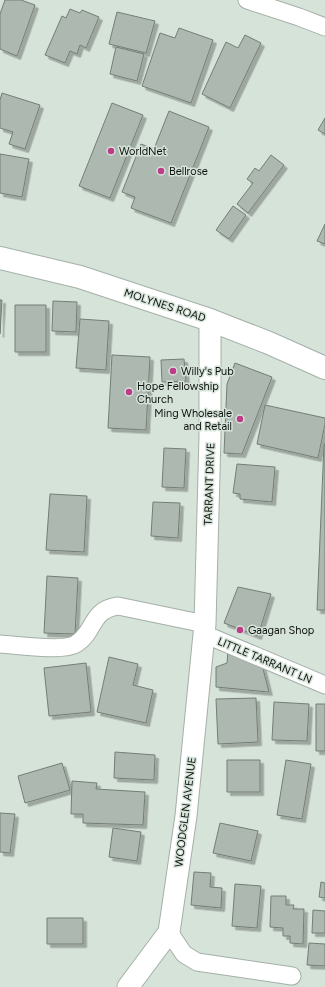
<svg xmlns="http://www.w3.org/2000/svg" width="325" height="987" font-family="Figtree,sans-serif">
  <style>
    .building { fill: #adb9b0; stroke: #727e76; filter: url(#shadow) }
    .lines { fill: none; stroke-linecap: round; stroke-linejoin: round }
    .minor-casing { stroke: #a4b0a8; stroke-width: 19 }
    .tertiary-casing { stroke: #a4b0a8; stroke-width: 23 }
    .secondary-casing { stroke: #a4b0a8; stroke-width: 24 }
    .minor { stroke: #fff; stroke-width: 17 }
    .tertiary { stroke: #fff; stroke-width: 21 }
    .secondary { stroke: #fff; stroke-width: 22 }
    .poi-dot { fill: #bc3c88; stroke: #d6e3d9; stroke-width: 1.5 }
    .labels { text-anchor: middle; stroke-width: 3; stroke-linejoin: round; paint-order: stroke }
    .poi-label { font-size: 11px; fill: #0d110e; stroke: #d6e3d9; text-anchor: start }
    .street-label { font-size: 11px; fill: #0d110e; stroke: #d6e3d9 }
  </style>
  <defs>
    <filter id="shadow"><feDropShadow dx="3.5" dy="3.5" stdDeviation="0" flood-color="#0004"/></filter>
  </defs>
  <rect width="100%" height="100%" fill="#d6e3d9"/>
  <path class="building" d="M5,0H21L35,5L17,56L0,49V14Z
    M70,9L80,13L82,10L99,17L86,48L80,45L77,54L70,51L65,63L45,55L62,16L66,18Z
    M117,12L155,21L146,53L109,44Z
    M179,28L213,40L191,103L142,86L160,33L175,38Z
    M245,35L261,43L230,108L202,94L226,42L238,48Z
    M116,47L144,54L137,81L110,74Z
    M2,93L40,105L25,149L9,144L13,132L0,128V100Z
    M112,103L143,115L110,198L79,186Z
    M169,111L209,127L171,223L131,208L135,197L122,192L141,144L154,149Z
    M325,118V134L318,130Z
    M0,154L29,159L22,197L0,193Z
    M271,155L284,165L248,213L237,204L253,183L247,179L255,168L259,171Z
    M233,206L246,215L229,239L216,230Z
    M325,224V244L317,241Z
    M0,300H2L0,334Z
    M53,301L77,302L76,332L52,331Z
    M15,305H46V352H15Z
    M80,319L109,321L106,370L76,368Z
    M112,355L150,357L146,430L108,428Z
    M184,359L186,381L162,382L161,360Z
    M235,363L272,377L242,454L224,453L227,384Z
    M265,405L325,418V424L318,458L257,444Z
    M324,444H325V610H317Z
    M164,448L186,449L184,488L162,487Z
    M237,464L275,467L272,502L240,499V494L233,493Z
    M50,494L87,496L84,552L46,550Z
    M153,502L180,503L178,538L151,536Z
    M47,576L78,578L75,634L44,633Z
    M238,587L271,594L258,636L224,623Z
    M228,650L261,661L269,692L216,687V667L227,663Z
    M109,657L138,664L133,685L153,690L146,723L97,712Z
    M86,663L91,712L49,716L44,668Z
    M256,698L258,742L218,744L216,699Z
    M274,702L309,704L307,741L272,740Z
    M316,704H325V751H316Z
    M115,752L155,755L154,780L114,778Z
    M227,760H260V792H227Z
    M286,760L311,764L302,819L277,815Z
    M62,763L70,790L25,803L18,776Z
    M72,781L97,783L96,789L145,792L143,825L83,823V814H71Z
    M0,813L15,814L10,853L0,852Z
    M220,823L258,831L251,861L213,853Z
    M113,828L141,832L137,861L109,857Z
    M194,872L211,873L210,887L222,888L221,908L191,905Z
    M321,882L325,883V898L319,897Z
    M235,884L261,886L257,928L232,926Z
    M271,896H286V905H294L293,909H304L303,944L290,943V936H283V928L270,927Z
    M313,910L325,911V933H312Z
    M47,918H83V944H47Z
    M309,943L325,944V966L307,965Z"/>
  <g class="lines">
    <defs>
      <path id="minor" d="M247,0L299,17L325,27
        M204,634L325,685
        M0,644C17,645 63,652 76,644C96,631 90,610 118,606L205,624
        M169,932L184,954L197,962L292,976"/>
      <path id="tertiary" d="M128,987L169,932L186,816L205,624L210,436V320"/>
      <path id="secondary" d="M0,258L80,277L210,320L269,343L325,368"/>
    </defs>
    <use href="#minor" class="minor-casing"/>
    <use href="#tertiary" class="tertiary-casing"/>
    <use href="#secondary" class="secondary-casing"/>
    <use href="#minor" class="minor"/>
    <use href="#tertiary" class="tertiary"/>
    <use href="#secondary" class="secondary"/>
  </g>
  <g class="poi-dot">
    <circle cx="111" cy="151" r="4"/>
    <circle cx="161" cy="171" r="4"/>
    <circle cx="173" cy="371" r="4"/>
    <circle cx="129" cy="392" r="4"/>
    <circle cx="240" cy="419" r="4"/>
    <circle cx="240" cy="630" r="4"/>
  </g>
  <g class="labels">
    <g class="poi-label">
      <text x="119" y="155">WorldNet</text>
      <text x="169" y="175">Bellrose</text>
      <text x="181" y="375">Willy's Pub</text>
      <text x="137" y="390">Hope Fellowship<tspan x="137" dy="13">Church</tspan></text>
      <text x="232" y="417" text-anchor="end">Ming Wholesale<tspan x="232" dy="13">and Retail</tspan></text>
      <text x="248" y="634">Gaagan Shop</text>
    </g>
    <g class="street-label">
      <text transform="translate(165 305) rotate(18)" y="4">MOLYNES ROAD</text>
      <text transform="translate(209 484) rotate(-88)" y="4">TARRANT DRIVE</text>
      <text transform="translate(265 660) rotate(23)" y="4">LITTLE TARRANT LN</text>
      <text transform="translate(185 812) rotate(-83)" y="4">WOODGLEN AVENUE</text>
    </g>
  </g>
</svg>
